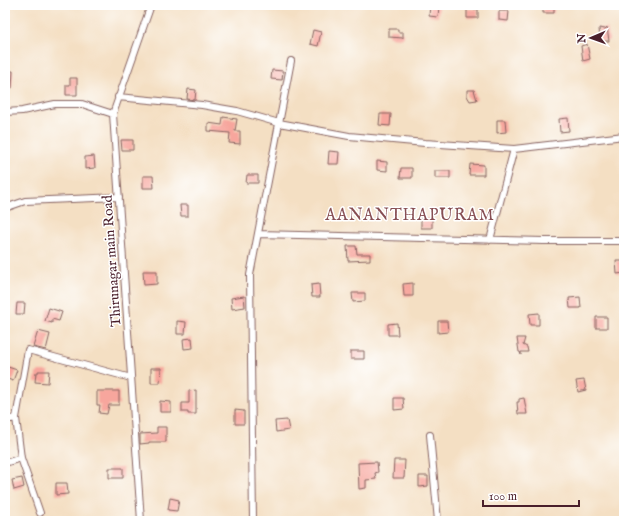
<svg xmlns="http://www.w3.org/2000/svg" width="629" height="526" font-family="'IM FELL English',serif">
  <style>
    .building { fill: #f7a69d }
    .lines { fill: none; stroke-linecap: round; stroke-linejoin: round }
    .minor-casing { stroke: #866260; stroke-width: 8 }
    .minor { stroke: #fff; stroke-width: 6 }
    .labels { text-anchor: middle; stroke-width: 3; stroke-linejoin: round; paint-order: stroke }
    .street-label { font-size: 14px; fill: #4a1f2b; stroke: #fff }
    .quarter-label { font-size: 16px; letter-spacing: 1px; fill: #874e53; stroke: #fff }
  </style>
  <rect width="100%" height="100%" fill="#fff"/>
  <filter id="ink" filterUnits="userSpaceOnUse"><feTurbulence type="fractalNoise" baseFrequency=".025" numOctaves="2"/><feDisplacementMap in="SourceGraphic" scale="8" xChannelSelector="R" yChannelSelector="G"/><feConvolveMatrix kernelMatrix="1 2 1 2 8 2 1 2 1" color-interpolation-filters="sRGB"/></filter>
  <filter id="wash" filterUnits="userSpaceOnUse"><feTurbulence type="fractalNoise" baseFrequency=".012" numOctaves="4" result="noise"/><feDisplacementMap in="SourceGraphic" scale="16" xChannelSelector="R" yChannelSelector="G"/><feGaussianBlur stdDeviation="0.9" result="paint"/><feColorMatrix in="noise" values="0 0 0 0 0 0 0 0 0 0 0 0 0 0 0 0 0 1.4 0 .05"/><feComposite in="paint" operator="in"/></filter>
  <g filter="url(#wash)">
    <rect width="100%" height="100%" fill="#f4dfc3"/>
    <g id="blocks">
      <path class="building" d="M430,5L439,6L438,17L429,16Z
        M543,5H554V13H543Z
        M467,9H478V18H467Z
        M499,11H509L508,21L499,20Z
        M607,27L609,41H600L599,28L605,29Z
        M389,29H398V32H403V38L389,37Z
        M313,30L321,32L318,46L310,44Z
        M587,44L590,59L583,61L581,46Z
        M272,70L283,71L282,80L271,79Z
        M5,71H13L12,88H5Z
        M70,78H77V95H66V85H70Z
        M188,89L196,90L195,100L187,99Z
        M467,90H474L477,100L470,101L467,96Z
        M380,114H391L390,126L379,125Z
        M223,117L237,119L235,131H240V144L229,143L230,133L208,131V123L222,125Z
        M568,118L569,131L560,132L559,119Z
        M497,120H505L506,132L497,133Z
        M121,140H133V150H122Z
        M329,151L339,152L338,164H328Z
        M94,156L95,168L85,169V157Z
        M377,161L387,162V171L377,170Z
        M470,164L484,165V175H469Z
        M401,168H412V178H400Z
        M435,171H450V178H435Z
        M247,175H258V183H246Z
        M143,176H153L154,188H143Z
        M180,205H188V216H181Z
        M421,218H432V228H421Z
        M347,246H356L357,254H370V260L348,261Z
        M616,261H624V273L617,274Z
        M143,271H157V284L144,285Z
        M413,283V296H404L403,284Z
        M319,284L320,297H312L311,285Z
        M352,293H365V301L353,302Z
        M244,296L245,307L232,309L231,298Z
        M580,297L581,308H570L569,298Z
        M17,303H25L24,314H16Z
        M49,308L62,312L59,321L52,319V323L45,321Z
        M539,313V325H530L529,314Z
        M596,317H607V328H596Z
        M177,321L186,322L185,334H177Z
        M438,321H447L448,332L438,333Z
        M397,323L398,335H388V324Z
        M38,331L50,334L46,350L33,347Z
        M192,338L193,348L184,349L183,339Z
        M517,338H525L523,345L527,347L528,352H521V355L520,352H519Z
        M351,351H364V359H351Z
        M8,367L17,370L13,381L5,378Z
        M151,368H161L160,383H151Z
        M38,371H49L48,383L35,382L36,373H38Z
        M584,380L586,390L578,392L576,381Z
        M196,390V414H188V412H182V403H189V391Z
        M97,391H119V405H109L107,414L99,413L100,405H97Z
        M394,398H403L404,409L394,410Z
        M524,398L527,414H518L517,402H519V399Z
        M160,401L171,402V412H160Z
        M235,410L244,411V424H235Z
        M287,420L289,430L276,432L275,421Z
        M157,427H166V442H149V443L140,444V434L157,433Z
        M394,460H405L404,478H393Z
        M377,462L378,472L375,473L376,479L366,480V488L359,489L358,463Z
        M109,468H123V478H109Z
        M419,476H428V486L419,487Z
        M22,478L24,487L14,490L12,480Z
        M56,483H67L68,494L56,495Z
        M170,498L179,500L177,511L168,510Z"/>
    </g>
  </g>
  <g filter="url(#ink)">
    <use href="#blocks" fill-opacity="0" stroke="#866260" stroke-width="1"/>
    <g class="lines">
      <defs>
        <path id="minor" d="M118,97L202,105L237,111L279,123L349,136L425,143L514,149L624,136
          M5,112L22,111L55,104H82L113,114
          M5,208L25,201L119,197
          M258,234L544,241H624
          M490,240L514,149
          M5,420L16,418
          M430,435L438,521
          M5,463L21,458
          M40,513L21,458L16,418L28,350L131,378
          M141,521L113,114L151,5
          M253,521L250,275L291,61"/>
      </defs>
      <use href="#minor" class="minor-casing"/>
      <use href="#minor" class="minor"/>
    </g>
  </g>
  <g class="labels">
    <g class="street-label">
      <text transform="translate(111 261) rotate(-94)" y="5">Thirunagar main Road</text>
    </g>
    <g class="quarter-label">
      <text x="410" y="220">AANANTHAPURAM</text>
    </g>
  </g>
  <rect width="629" height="526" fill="none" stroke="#fff" stroke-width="20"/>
  <g transform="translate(591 38) rotate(268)" stroke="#ffffff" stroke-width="3" paint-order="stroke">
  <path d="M0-3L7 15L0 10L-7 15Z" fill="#4a1f2b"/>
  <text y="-6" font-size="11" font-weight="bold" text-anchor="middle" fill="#4a1f2b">N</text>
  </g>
  <path d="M483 500v6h96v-6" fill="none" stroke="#4a1f2b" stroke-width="2"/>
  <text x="489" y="500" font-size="12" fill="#4a1f2b" stroke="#ffffff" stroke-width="3" paint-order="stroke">100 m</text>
</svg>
